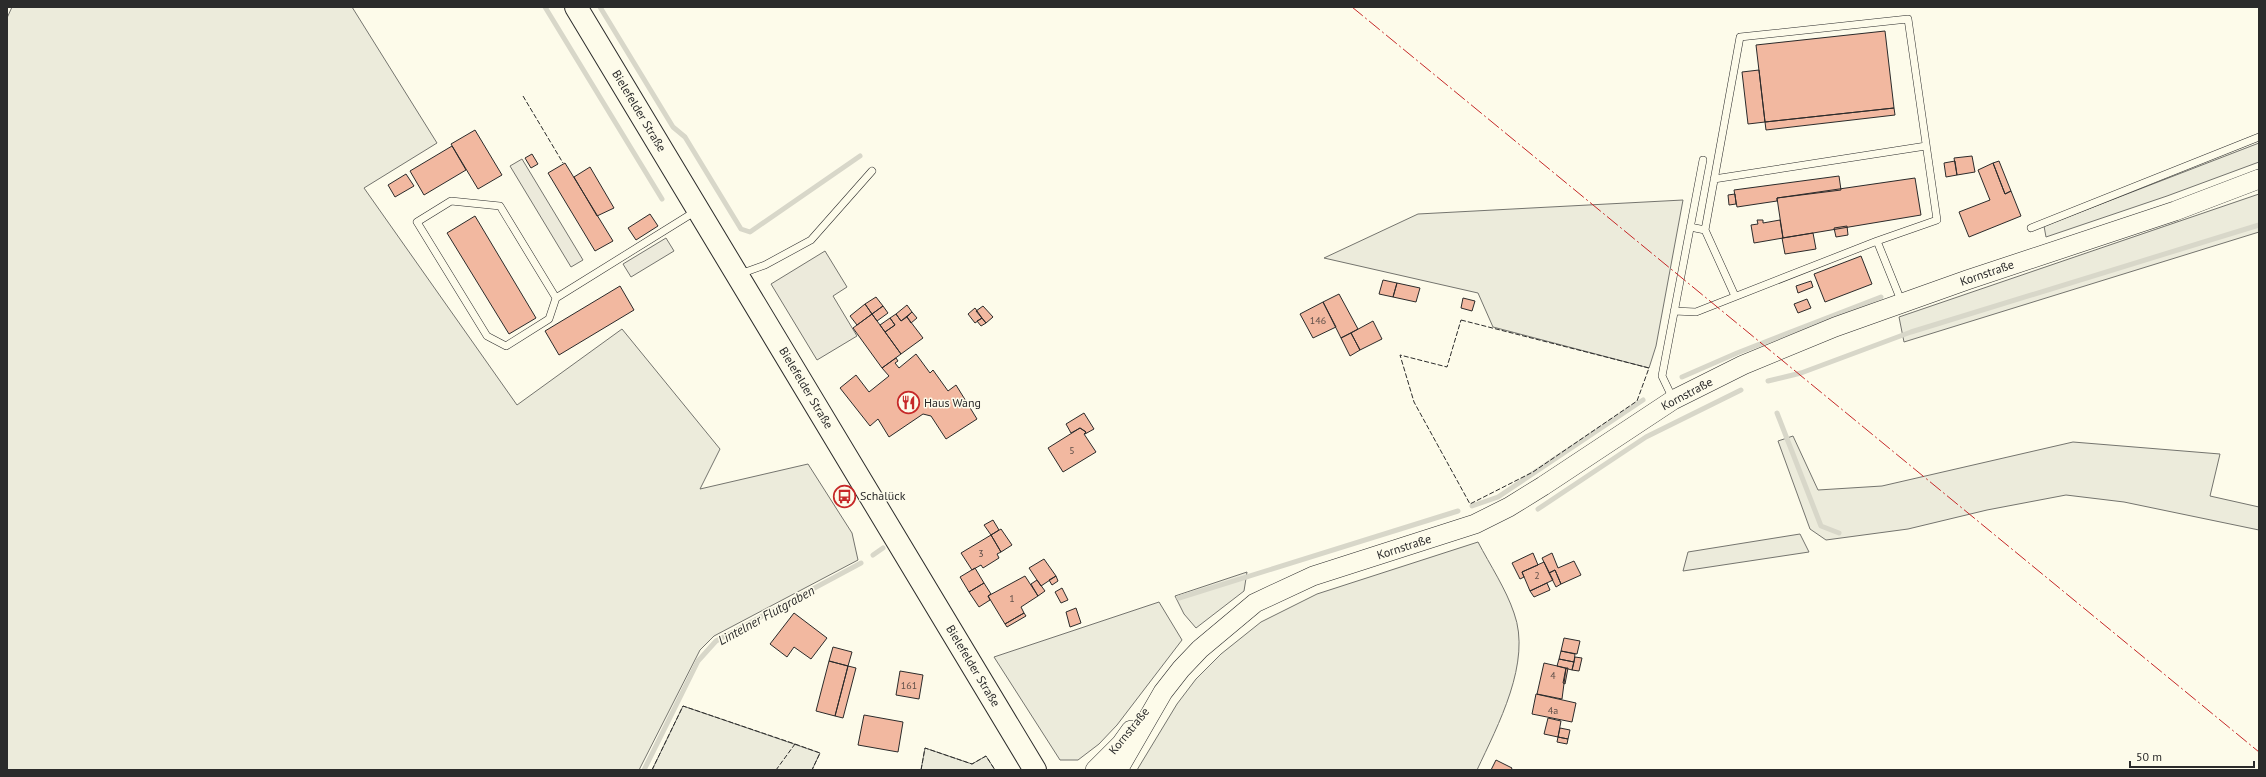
<svg xmlns="http://www.w3.org/2000/svg" width="2266" height="777" font-family="'PT Sans',sans-serif">
  <style>
    .green { fill: #ecebdb; stroke: #74746e }
    .parking { fill: #eceadb; stroke: #74746e }
    .lines { fill: none; stroke-linecap: round; stroke-linejoin: round }
    .stream { stroke: #d8d7c9; stroke-width: 5 }
    .building { fill: #f2b8a0; stroke: #2b2b2b }
    .service-casing { stroke: #2b2b2b; stroke-width: 8 }
    .tertiary-casing { stroke: #2b2b2b; stroke-width: 20 }
    .primary-casing { stroke: #2b2b2b; stroke-width: 24 }
    .service { stroke: #fdfbea; stroke-width: 7 }
    .tertiary { stroke: #fdfbea; stroke-width: 19 }
    .primary { stroke: #fdfbea; stroke-width: 22 }
    .fence { stroke: #2b2b2b; stroke-width: 1; stroke-dasharray: 5 2; stroke-linecap: butt }
    .power { stroke: #c62828; stroke-width: 1; stroke-dasharray: 14 3 2 3; stroke-linecap: butt }
    .labels { text-anchor: middle; stroke-width: 3; stroke-linejoin: round; paint-order: stroke }
    .number-label { font-size: 10px; fill: #5d4e48 }
    .street-label { font-size: 12px; fill: #2b2b2b; stroke: #fdfbea }
    .poi-label { font-size: 12px; fill: #2b2b2b; stroke: #fdfbea; text-anchor: start }
    .water-label { font-size: 13px; font-style: italic; fill: #2b2b2b; stroke: #fdfbea }
  </style>
  <rect width="100%" height="100%" fill="#fdfbea"/>
  <path class="green" d="M12,7H352L437,143L364,188L517,405L622,329L720,449L700,489L808,464L852,533L858,560L714,636L700,650L639,770H7V18Z
    M2259,143V162L2167,196L2046,237L2044,226Z
    M2259,194V232L1904,342L1899,317Z
    M1683,200L1656,346L1649,368L1493,327L1478,293L1324,258L1418,214Z
    M1793,436L1818,490L1882,486L2073,442L2220,454L2210,496L2259,507V530L2124,502L2066,495L1987,510L1908,529L1826,540L1810,529L1778,441Z
    M1800,534L1809,552L1683,571L1688,552Z
    M1478,542C1490,565 1506,589 1514,613C1532,662 1498,725 1477,770H1137L1177,704L1196,679L1221,654L1261,622L1317,594Z
    M1247,572L1244,591L1196,628L1184,614L1175,596Z
    M1159,602L1182,640L1117,725L1099,744L1078,760H1060L994,657Z
    M683,706L820,753L812,770H652Z
    M925,748L972,764L986,756L995,770H921Z"/>
  <path class="parking" d="M522,159L583,260L571,267L510,166Z
    M666,238L674,251L631,277L623,264Z
    M825,251L847,287L833,296L857,336L817,360L771,284Z"/>
  <g class="lines">
    <path class="stream" d="M545,7L662,199
      M600,7L673,127L685,137L741,229L750,232L860,156
      M1682,377L1737,353L1881,297
      M1768,381L1801,373L1911,332L2259,225
      M1777,413L1821,526L1839,533
      M1472,506L1498,497L1643,400
      M1538,509L1646,437L1741,390
      M873,555L883,548
      M1179,598L1458,511
      M644,770L698,661L716,641L861,563"/>
  </g>
  <path class="building" d="M1885,31L1894,108L1765,122L1756,45Z
    M1759,70L1765,122L1748,124L1742,72Z
    M1894,108L1895,115L1766,130L1765,122Z
    M475,130L502,175L478,189L451,144Z
    M452,146L466,170L424,195L410,171Z
    M532,154L538,164L531,168L525,158Z
    M1972,156L1975,172L1957,175L1954,158Z
    M1955,161L1957,175L1946,177L1944,163Z
    M1999,161L2011,191L2005,194L1993,163Z
    M565,163L613,241L595,251L548,173Z
    M1993,163L2005,194L2011,191L2021,216L1969,237L1959,212L1990,200L1978,170Z
    M590,167L614,208L597,216L574,177Z
    M406,174L414,186L395,197L388,185Z
    M1839,176L1841,190L1777,198V201L1737,207L1734,190Z
    M1915,178L1921,215L1783,238L1777,198Z
    M1735,194L1736,204L1729,205L1728,195Z
    M650,214L658,226L636,240L628,228Z
    M475,216L536,318L509,334L447,233Z
    M1757,220H1763V223L1780,220L1783,238L1754,243L1751,225L1758,224Z
    M1847,226L1848,235L1836,237L1834,228Z
    M1813,233L1816,249L1785,254L1782,238Z
    M1861,256L1872,284L1825,302L1814,274Z
    M1383,280L1397,283L1393,297L1379,294Z
    M1811,281L1813,287L1798,293L1796,286Z
    M1397,283L1420,288L1416,302L1393,297Z
    M620,286L634,310L559,355L545,331Z
    M1339,294L1358,329L1341,338L1323,302Z
    M876,297L883,306L872,314L865,304Z
    M1463,298L1475,301L1472,311L1461,308Z
    M1807,299L1811,308L1798,313L1794,304Z
    M1323,302L1336,327L1313,338L1300,314Z
    M865,304L872,314L857,325L850,316Z
    M907,305L912,312L901,321L896,314Z
    M883,306L888,313L877,321L872,314Z
    M983,306L993,317L986,323L976,311Z
    M975,308L982,318L975,323L968,314Z
    M912,312L917,318L911,323L907,317Z
    M872,314L901,354L882,368L853,328Z
    M896,314L901,321L907,317L923,338L901,354L885,332L895,325L890,318Z
    M890,318L895,325L885,332L880,325Z
    M982,318L986,323L981,326L977,321Z
    M1373,321L1382,339L1360,350L1351,333Z
    M1351,333L1360,350L1350,356L1341,338Z
    M916,354L930,373L933,370L948,391L956,385L977,419L946,439L931,416L923,414L889,437L878,419L870,426L840,388L856,375L869,392L889,376L882,368L896,358L898,361L895,363L899,368Z
    M1084,413L1094,429L1085,434L1086,432L1080,428L1071,433L1066,424Z
    M1080,428L1086,432L1084,434L1096,452L1063,472L1048,448Z
    M993,520L999,530L991,535L984,525Z
    M1001,529L1012,545L1001,552L991,535Z
    M991,535L1001,552L997,554L999,558L983,568L981,565L972,570L961,553Z
    M1533,553L1538,565L1522,572L1524,577L1520,579L1512,563Z
    M1552,553L1558,568L1574,561L1581,575L1561,584L1555,570L1549,573L1542,558Z
    M1044,559L1056,576L1041,586L1029,568Z
    M1544,562L1553,580L1530,591L1522,572Z
    M975,568L984,583L969,592L960,577Z
    M1555,570L1561,584L1556,587L1549,573Z
    M1025,576L1038,596L1021,607L1024,613L1005,624L988,596Z
    M1056,576L1058,581L1052,585L1049,580Z
    M1037,580L1045,591L1038,596L1031,584Z
    M984,583L991,594L988,596L990,600L979,607L969,592Z
    M1547,583L1550,590L1534,597L1530,591Z
    M1062,588L1068,600L1061,603L1055,592Z
    M1076,608L1081,623L1070,627L1066,612Z
    M794,613L827,638L811,659L794,647L787,657L770,644Z
    M1024,613L1026,616L1007,627L1005,624Z
    M1564,638L1580,641L1577,654L1561,651Z
    M833,647L852,652L848,666L829,661Z
    M1561,651L1575,654L1574,662L1559,659Z
    M1575,657L1582,658L1579,671L1572,670Z
    M1559,659L1574,662L1572,670L1557,666Z
    M829,661L848,666L835,716L816,711Z
    M1544,663L1566,668L1562,699L1537,694Z
    M848,666L856,668L843,718L835,716Z
    M1566,668H1568L1565,684L1563,683Z
    M900,671L923,675L919,699L896,695Z
    M1536,694L1576,703L1572,722L1532,714Z
    M864,715L903,722L898,752L858,745Z
    M1548,718L1561,721L1558,737L1544,734Z
    M1560,728L1570,730L1568,739L1558,737Z
    M1558,737L1568,739L1567,744L1557,742Z
    M1496,760L1512,768L1511,770H1491Z"/>
  <g class="lines">
    <defs>
      <path id="service" d="M1714,179L1926,146
        M1690,227L1705,230L1735,296
        M2031,228L2259,137
        M1705,230L1740,37L1908,19L1937,220L1877,241
        M740,274L765,265L811,240L872,171
        M556,298L549,319L506,346L487,336L417,222L451,201L500,206L556,298L696,211
        M1674,311L1696,312L1877,241L1902,303
        M1673,399L1662,376L1703,160"/>
      <path id="tertiary" d="M1095,770L1121,744L1131,730
        M1118,770L1163,692L1181,669L1200,649L1255,603L1313,576L1475,524L1509,507L1543,486L1673,400L1743,365L1835,327L1967,280L2175,211L2259,179"/>
      <path id="primary" d="M576,7L1035,770"/>
    </defs>
    <use href="#service" class="service-casing"/>
    <use href="#tertiary" class="tertiary-casing"/>
    <use href="#primary" class="primary-casing"/>
    <use href="#service" class="service"/>
    <use href="#tertiary" class="tertiary"/>
    <use href="#primary" class="primary"/>
    <path class="fence" d="M523,96L563,163
      M1461,320L1649,368L1637,401L1533,472L1470,504L1414,402L1400,355L1447,367Z
      M795,744L820,753L812,770
      M652,770L683,706L795,744L776,770
      M921,770L925,748L972,764L986,756L995,770"/>
    <path class="power" d="M1352,7L2259,752"/>
  </g>
  <defs>
    <symbol id="restaurant-ring" viewBox="-11 -11 22 22"><circle r="9.5" fill="#fdfbea" stroke="#c62828" stroke-width="1.5"/><path d="M-5-6h1v4h1v-4h1v4h1v-4h1v5L-1.5 .5V6h-2V.5L-5-1ZM5-6V6H3V1.5H1.5Q1.5-4 5-6Z" fill="#c62828"/></symbol>
    <symbol id="bus-ring" viewBox="-11 -11 22 22"><circle r="9.5" fill="#fdfbea" stroke="#c62828" stroke-width="1.5"/><path d="M-5-6H5V4H4V6H2V4H-2V6H-4V4H-5ZM-3.5-4V0h7V-4ZM-3.5 1.2v1.5H-2V1.2ZM2 1.2v1.5H3.5V1.2Z" fill="#c62828"/></symbol>
  </defs>
  <g fill-rule="evenodd">
    <use href="#restaurant-ring" x="896" y="390" width="25" height="25"/>
    <use href="#bus-ring" x="832" y="484" width="25" height="25"/>
  </g>
  <g class="labels">
    <g class="number-label">
      <text x="1318" y="324">146</text>
      <text x="1072" y="454">5</text>
      <text x="981" y="557">3</text>
      <text x="1537" y="579">2</text>
      <text x="1012" y="602">1</text>
      <text x="1553" y="679">4</text>
      <text x="909" y="689">161</text>
      <text x="1553" y="714">4a</text>
    </g>
    <g class="street-label">
      <text transform="translate(639 111) rotate(59)" y="4">Bielefelder Straße</text>
      <text transform="translate(1987 273) rotate(-19)" y="4">Kornstraße</text>
      <text transform="translate(806 388) rotate(59)" y="4">Bielefelder Straße</text>
      <text transform="translate(1687 394) rotate(-28)" y="4">Kornstraße</text>
      <text transform="translate(1404 547) rotate(-18)" y="4">Kornstraße</text>
      <text transform="translate(973 666) rotate(59)" y="4">Bielefelder Straße</text>
      <text transform="translate(1129 731) rotate(-51)" y="4">Kornstraße</text>
    </g>
    <g class="poi-label">
      <text x="924" y="407">Haus Wang</text>
      <text x="860" y="500">Schalück</text>
    </g>
    <g class="water-label">
      <text transform="translate(766 615) rotate(-29)" y="5">Lintelner Flutgraben</text>
    </g>
  </g>
  <rect width="2266" height="777" fill="none" stroke="#2b2b2b" stroke-width="16"/>
  <path d="M2130 761v6h124v-6" fill="none" stroke="#2b2b2b" stroke-width="2"/>
  <text x="2136" y="761" font-size="12" fill="#2b2b2b" stroke="#fdfbea" stroke-width="3" paint-order="stroke">50 m</text>
</svg>
